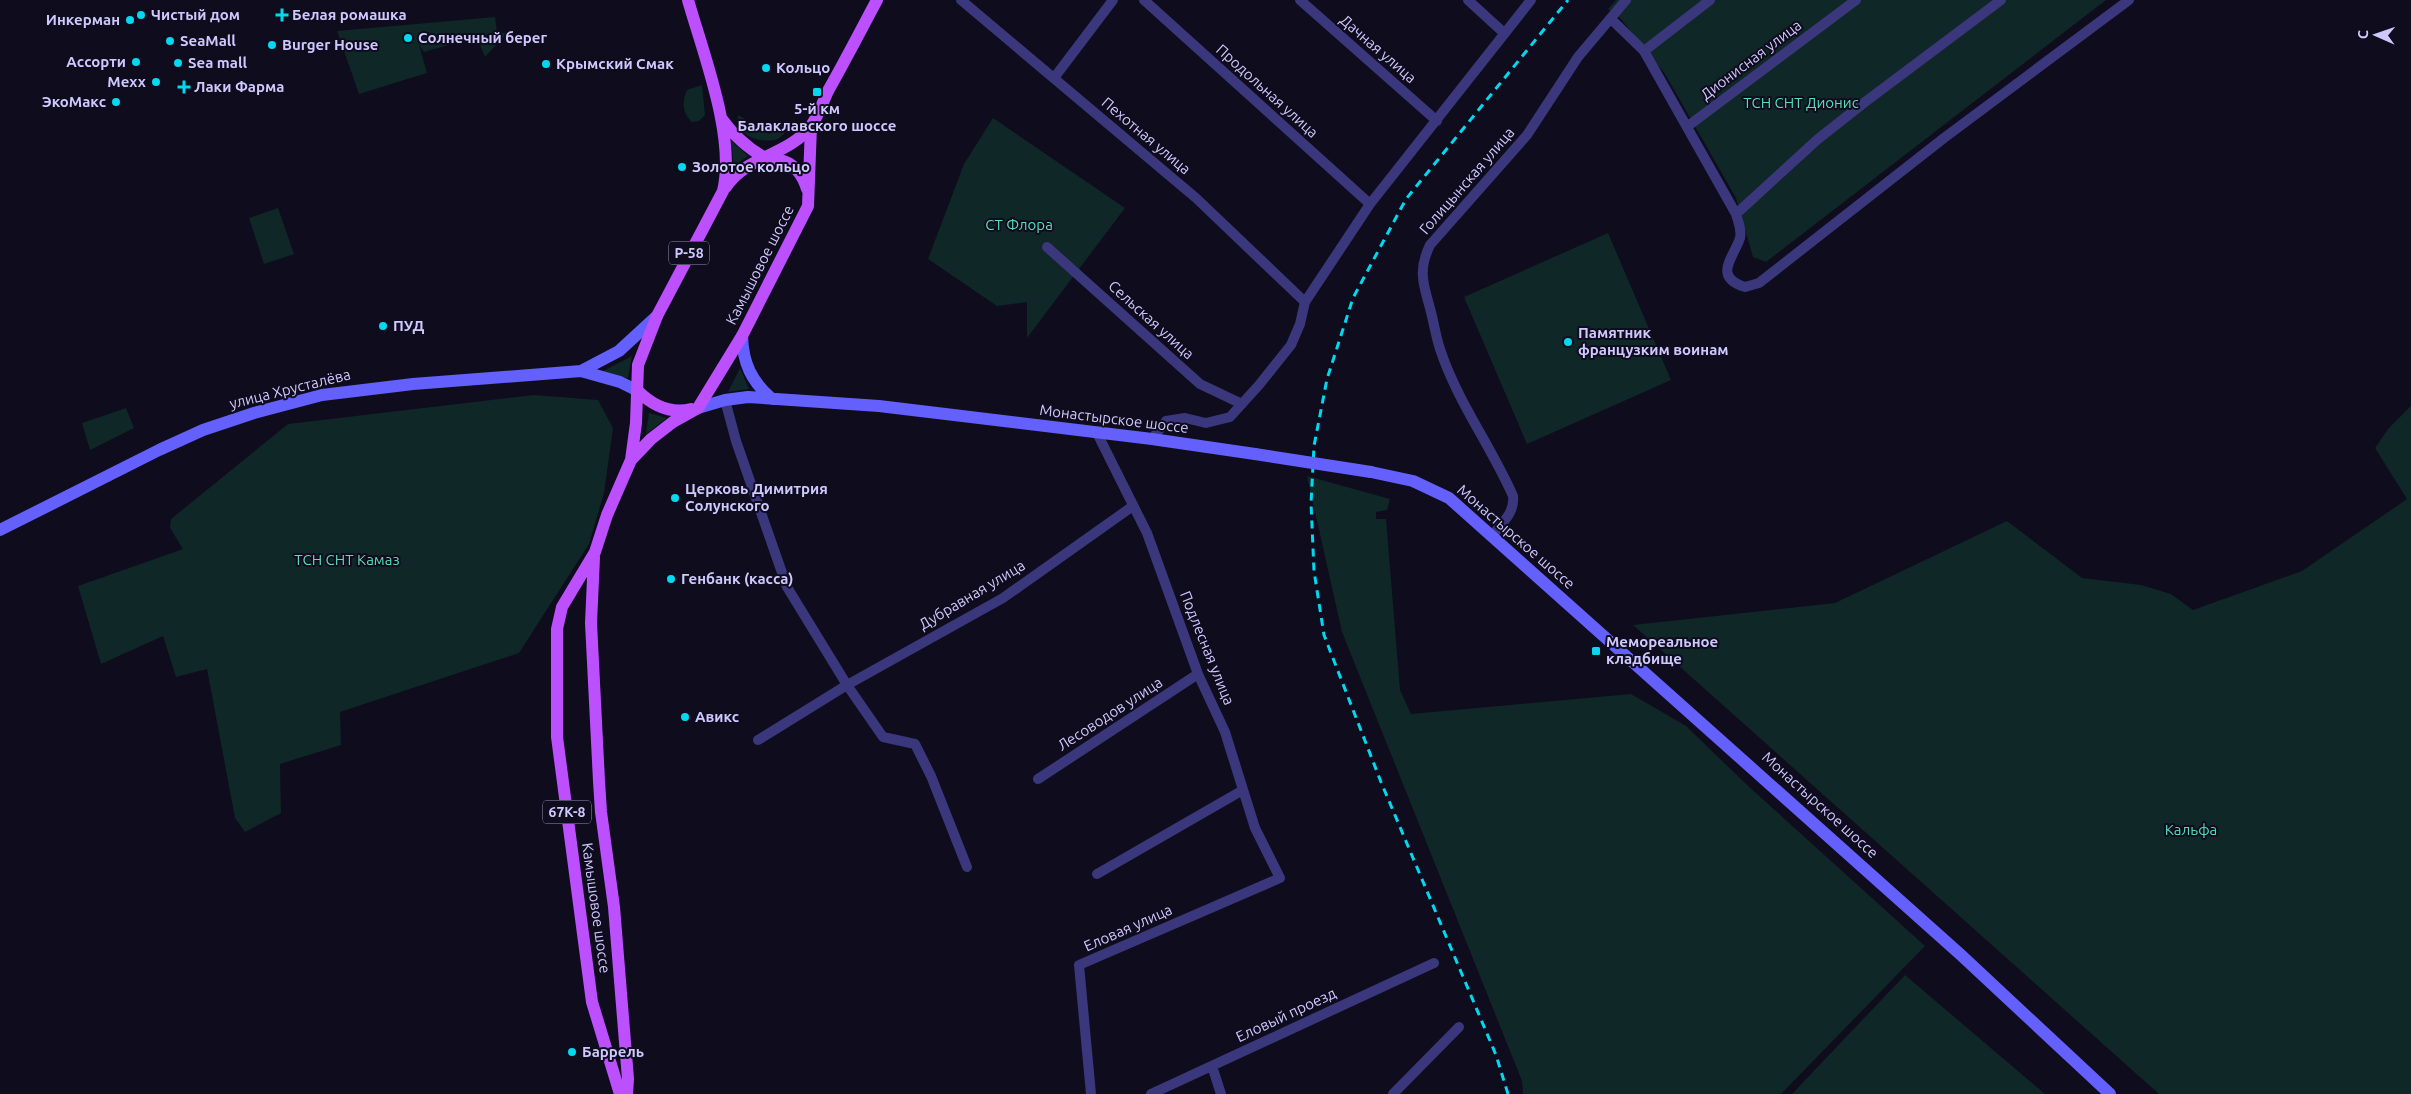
<svg xmlns="http://www.w3.org/2000/svg" width="2411" height="1094" font-family="Ubuntu,sans-serif">
  <style>
    .green { fill: #0f2726 }
    .lines { fill: none; stroke-linecap: round; stroke-linejoin: round }
    .street { stroke: #3a377c; stroke-width: 10 }
    .secondary { stroke: #6460fe; stroke-width: 12 }
    .primary { stroke: #bd50fe; stroke-width: 12 }
    .rail { stroke: #02d9f1; stroke-width: 3; stroke-dasharray: 8 6; stroke-linecap: butt }
    .secondary-bridge { stroke: #6460fe; stroke-width: 12 }
    .poi-dot { fill: #02d9f1; stroke: #0f0c1d; stroke-width: 2 }
    .labels { text-anchor: middle; stroke-width: 4; stroke-linejoin: round; paint-order: stroke }
    .shield { fill: #0f0c1d; stroke: #9590bb; stroke-width: 1 }
    .shield-label { font-size: 14px; font-weight: bold; fill: #cfc8ff }
    .poi-label { font-size: 15px; font-weight: bold; fill: #cfc8ff; stroke: #0f0c1d; text-anchor: start }
    .street-label { font-size: 15px; fill: #cfc8ff; stroke: #0f0c1d }
    .park-label { font-size: 15px; fill: #56ddbb; stroke: #0f0c1d }
  </style>
  <rect width="100%" height="100%" fill="#0f0c1d"/>
  <path class="green" d="M1616,0H2106L1766,262L1753,257L1736,198L1665,74L1621,19L1608,9Z
    M495,17L497,32L479,37L508,32L485,57L477,37L424,52L419,45L427,73L359,94L337,31Z
    M702,85L705,115L699,121L692,122C682,113 682,102 687,90Z
    M738,115L770,134L779,123L785,126L784,134L778,139C762,144 735,137 738,115Z
    M993,118L1125,208L1027,338V302L997,306L928,259L964,164Z
    M731,141L748,156L734,166Z
    M278,208L294,254L264,264L249,218Z
    M1608,233L1671,380L1527,444L1464,297Z
    M632,356L628,378L601,372Z
    M740,368L749,389L728,392Z
    M534,395L598,400L613,428L604,493L589,544L519,653L340,712L341,745L280,764L281,813L245,832L235,818L207,669L176,677L163,636L101,664L78,586L183,549L170,528L171,519L288,424Z
    M2411,406V1094H2159L1633,625L1835,603L2007,521L2082,578L2141,585L2171,594L2193,610L2302,571L2407,499L2375,448L2388,429Z
    M126,408L134,428L90,450L82,423Z
    M649,413L667,418L646,434Z
    M1307,476L1390,499L1387,510L1376,512V519H1386L1400,690L1411,714L1631,694L1686,726L1746,784L1925,946L1781,1094H1523L1522,1081L1342,632Z
    M1905,975L2045,1094H1792Z"/>
  <g class="lines">
    <path class="street" d="M961,0L1196,198L1305,302
      M1144,0L1370,204
      M1300,0L1437,121
      M1468,0L1504,33
      M1611,19L1644,51L1736,214C1738,222 1742,229 1740,238C1734,257 1712,277 1745,287L1759,283L1944,138L2129,0
      M1644,51L1710,0
      M1054,78L1113,0
      M1688,126L1856,0
      M1736,214L1818,139L1865,102L2001,0
      M1047,247L1200,384L1242,404
      M725,400L736,441L787,587L847,685L883,737L915,744L931,776L967,867
      M1152,439L1166,421L1185,418L1206,423L1230,417L1259,385L1291,345L1300,324L1305,302L1370,204L1531,0
      M1492,536C1502,523 1515,513 1513,496C1491,446 1457,401 1440,349C1436,337 1434,324 1431,312C1424,285 1417,272 1430,245L1527,135L1578,57L1626,0
      M758,740L847,685L1003,598L1133,506
      M1038,779L1198,674
      M1097,874L1243,790
      M1212,1066L1221,1094
      M1091,1094L1079,965L1280,878L1255,828L1225,732L1198,674L1147,533L1097,433
      M1151,1094L1434,963
      M1393,1094L1459,1027"/>
    <path class="secondary" d="M742,336C743,363 751,381 772,399
      M581,371L619,351L657,316
      M698,408L725,400L748,397L879,406L1152,439L1255,454
      M1371,472L1413,481L1449,498L1961,955L2110,1094
      M0,530L159,450L203,430L254,413L322,395L413,384L581,371L620,382L638,391"/>
    <path class="primary" d="M721,118C732,133 747,148 764,157C768,160 773,159 779,160C794,162 803,176 807,189
      M726,187C746,156 788,156 811,126C818,116 823,102 828,91C845,61 861,30 877,0
      M638,391C652,405 670,414 691,409
      M631,460L651,439L673,422L698,408L742,336L808,206L811,126
      M594,557L591,623L599,781L601,812L614,907L628,1079L627,1094
      M620,1094L592,1002L557,737V629L562,607L595,552L607,515L631,460L636,423L638,365L657,316L723,191C736,137 703,53 688,0"/>
    <path class="rail" d="M1508,1094L1496,1055L1381,782L1324,635L1314,571L1311,503L1314,446L1327,379L1353,298L1406,199L1568,0"/>
    <path class="secondary-bridge" d="M1255,454L1371,472"/>
  </g>
  <g class="poi-dot">
    <circle cx="141" cy="15" r="5"/>
    <path d="M279.5 7.5h5v5h5v5h-5v5h-5v-5h-5v-5h5z"/>
    <circle cx="130" cy="20" r="5"/>
    <circle cx="408" cy="38" r="5"/>
    <circle cx="170" cy="41" r="5"/>
    <circle cx="272" cy="45" r="5"/>
    <circle cx="136" cy="62" r="5"/>
    <circle cx="178" cy="63" r="5"/>
    <circle cx="546" cy="64" r="5"/>
    <circle cx="766" cy="68" r="5"/>
    <circle cx="156" cy="82" r="5"/>
    <path d="M181.5 79.5h5v5h5v5h-5v5h-5v-5h-5v-5h5z"/>
    <rect x="812" y="87" width="10" height="10" rx="2.5"/>
    <circle cx="116" cy="102" r="5"/>
    <circle cx="682" cy="167" r="5"/>
    <circle cx="383" cy="326" r="5"/>
    <circle cx="1568" cy="342" r="5"/>
    <circle cx="675" cy="498" r="5"/>
    <circle cx="671" cy="579" r="5"/>
    <rect x="1591" y="646" width="10" height="10" rx="2.5"/>
    <circle cx="685" cy="717" r="5"/>
    <circle cx="572" cy="1052" r="5"/>
  </g>
  <g class="labels">
    <g class="shield">
      <rect x="669" y="241.5" width="40" height="23" rx="4"/>
      <rect x="543" y="800.5" width="48" height="23" rx="4"/>
    </g>
    <g class="shield-label">
      <text x="689" y="258">Р-58</text>
      <text x="567" y="817">67К-8</text>
    </g>
    <g class="poi-label">
      <text x="151" y="20">Чистый дом</text>
      <text x="292" y="20">Белая ромашка</text>
      <text x="120" y="25" text-anchor="end">Инкерман</text>
      <text x="418" y="43">Солнечный берег</text>
      <text x="180" y="46">SeaMall</text>
      <text x="282" y="50">Burger House</text>
      <text x="126" y="67" text-anchor="end">Ассорти</text>
      <text x="188" y="68">Sea mall</text>
      <text x="556" y="69">Крымский Смак</text>
      <text x="776" y="73">Кольцо</text>
      <text x="146" y="87" text-anchor="end">Mexx</text>
      <text x="194" y="92">Лаки Фарма</text>
      <text x="106" y="107" text-anchor="end">ЭкоМакс</text>
      <text x="817" y="114" text-anchor="middle">5-й км<tspan x="817" dy="17">Балаклавского шоссе</tspan></text>
      <text x="692" y="172">Золотое кольцо</text>
      <text x="393" y="331">ПУД</text>
      <text x="1578" y="338">Памятник<tspan x="1578" dy="17">французким воинам</tspan></text>
      <text x="685" y="494">Церковь Димитрия<tspan x="685" dy="17">Солунского</tspan></text>
      <text x="681" y="584">Генбанк (касса)</text>
      <text x="1606" y="647">Мемореальное<tspan x="1606" dy="17">кладбище</tspan></text>
      <text x="695" y="722">Авикс</text>
      <text x="582" y="1057">Баррель</text>
    </g>
    <g class="street-label">
      <text transform="translate(1378 49) rotate(41)" y="5">Дачная улица</text>
      <text transform="translate(1751 60) rotate(-37)" y="5">Дионисная улица</text>
      <text transform="translate(1267 91) rotate(42)" y="5">Продольная улица</text>
      <text transform="translate(1146 136) rotate(40)" y="5">Пехотная улица</text>
      <text transform="translate(1467 181) rotate(-49)" y="5">Голицынская улица</text>
      <text transform="translate(760 265) rotate(-63)" y="5">Камышовое шоссе</text>
      <text transform="translate(1151 320) rotate(42)" y="5">Сельская улица</text>
      <text transform="translate(290 389) rotate(-14)" y="5">улица Хрусталёва</text>
      <text transform="translate(1114 419) rotate(7)" y="5">Монастырское шоссе</text>
      <text transform="translate(1516 537) rotate(41)" y="5">Монастырское шоссе</text>
      <text transform="translate(972 595) rotate(-31)" y="5">Дубравная улица</text>
      <text transform="translate(1207 648) rotate(68)" y="5">Подлесная улица</text>
      <text transform="translate(1110 714) rotate(-33)" y="5">Лесоводов улица</text>
      <text transform="translate(1820 805) rotate(42)" y="5">Монастырское шоссе</text>
      <text transform="translate(596 908) rotate(82)" y="5">Камышовое шоссе</text>
      <text transform="translate(1128 928) rotate(-24)" y="5">Еловая улица</text>
      <text transform="translate(1286 1015) rotate(-25)" y="5">Еловый проезд</text>
    </g>
    <g class="park-label">
      <text x="1801" y="108">ТСН СНТ Дионис</text>
      <text x="1019" y="230">СТ Флора</text>
      <text x="347" y="565">ТСН СНТ Камаз</text>
      <text x="2191" y="835">Кальфа</text>
    </g>
  </g>
  <g transform="translate(2376 35) rotate(272)" stroke="#0f0c1d" stroke-width="4" paint-order="stroke">
  <path d="M0-4L9 19L0 12L-9 19Z" fill="#cfc8ff"/>
  <text y="-8" font-size="14" font-weight="bold" text-anchor="middle" fill="#cfc8ff">С</text>
  </g>
</svg>
